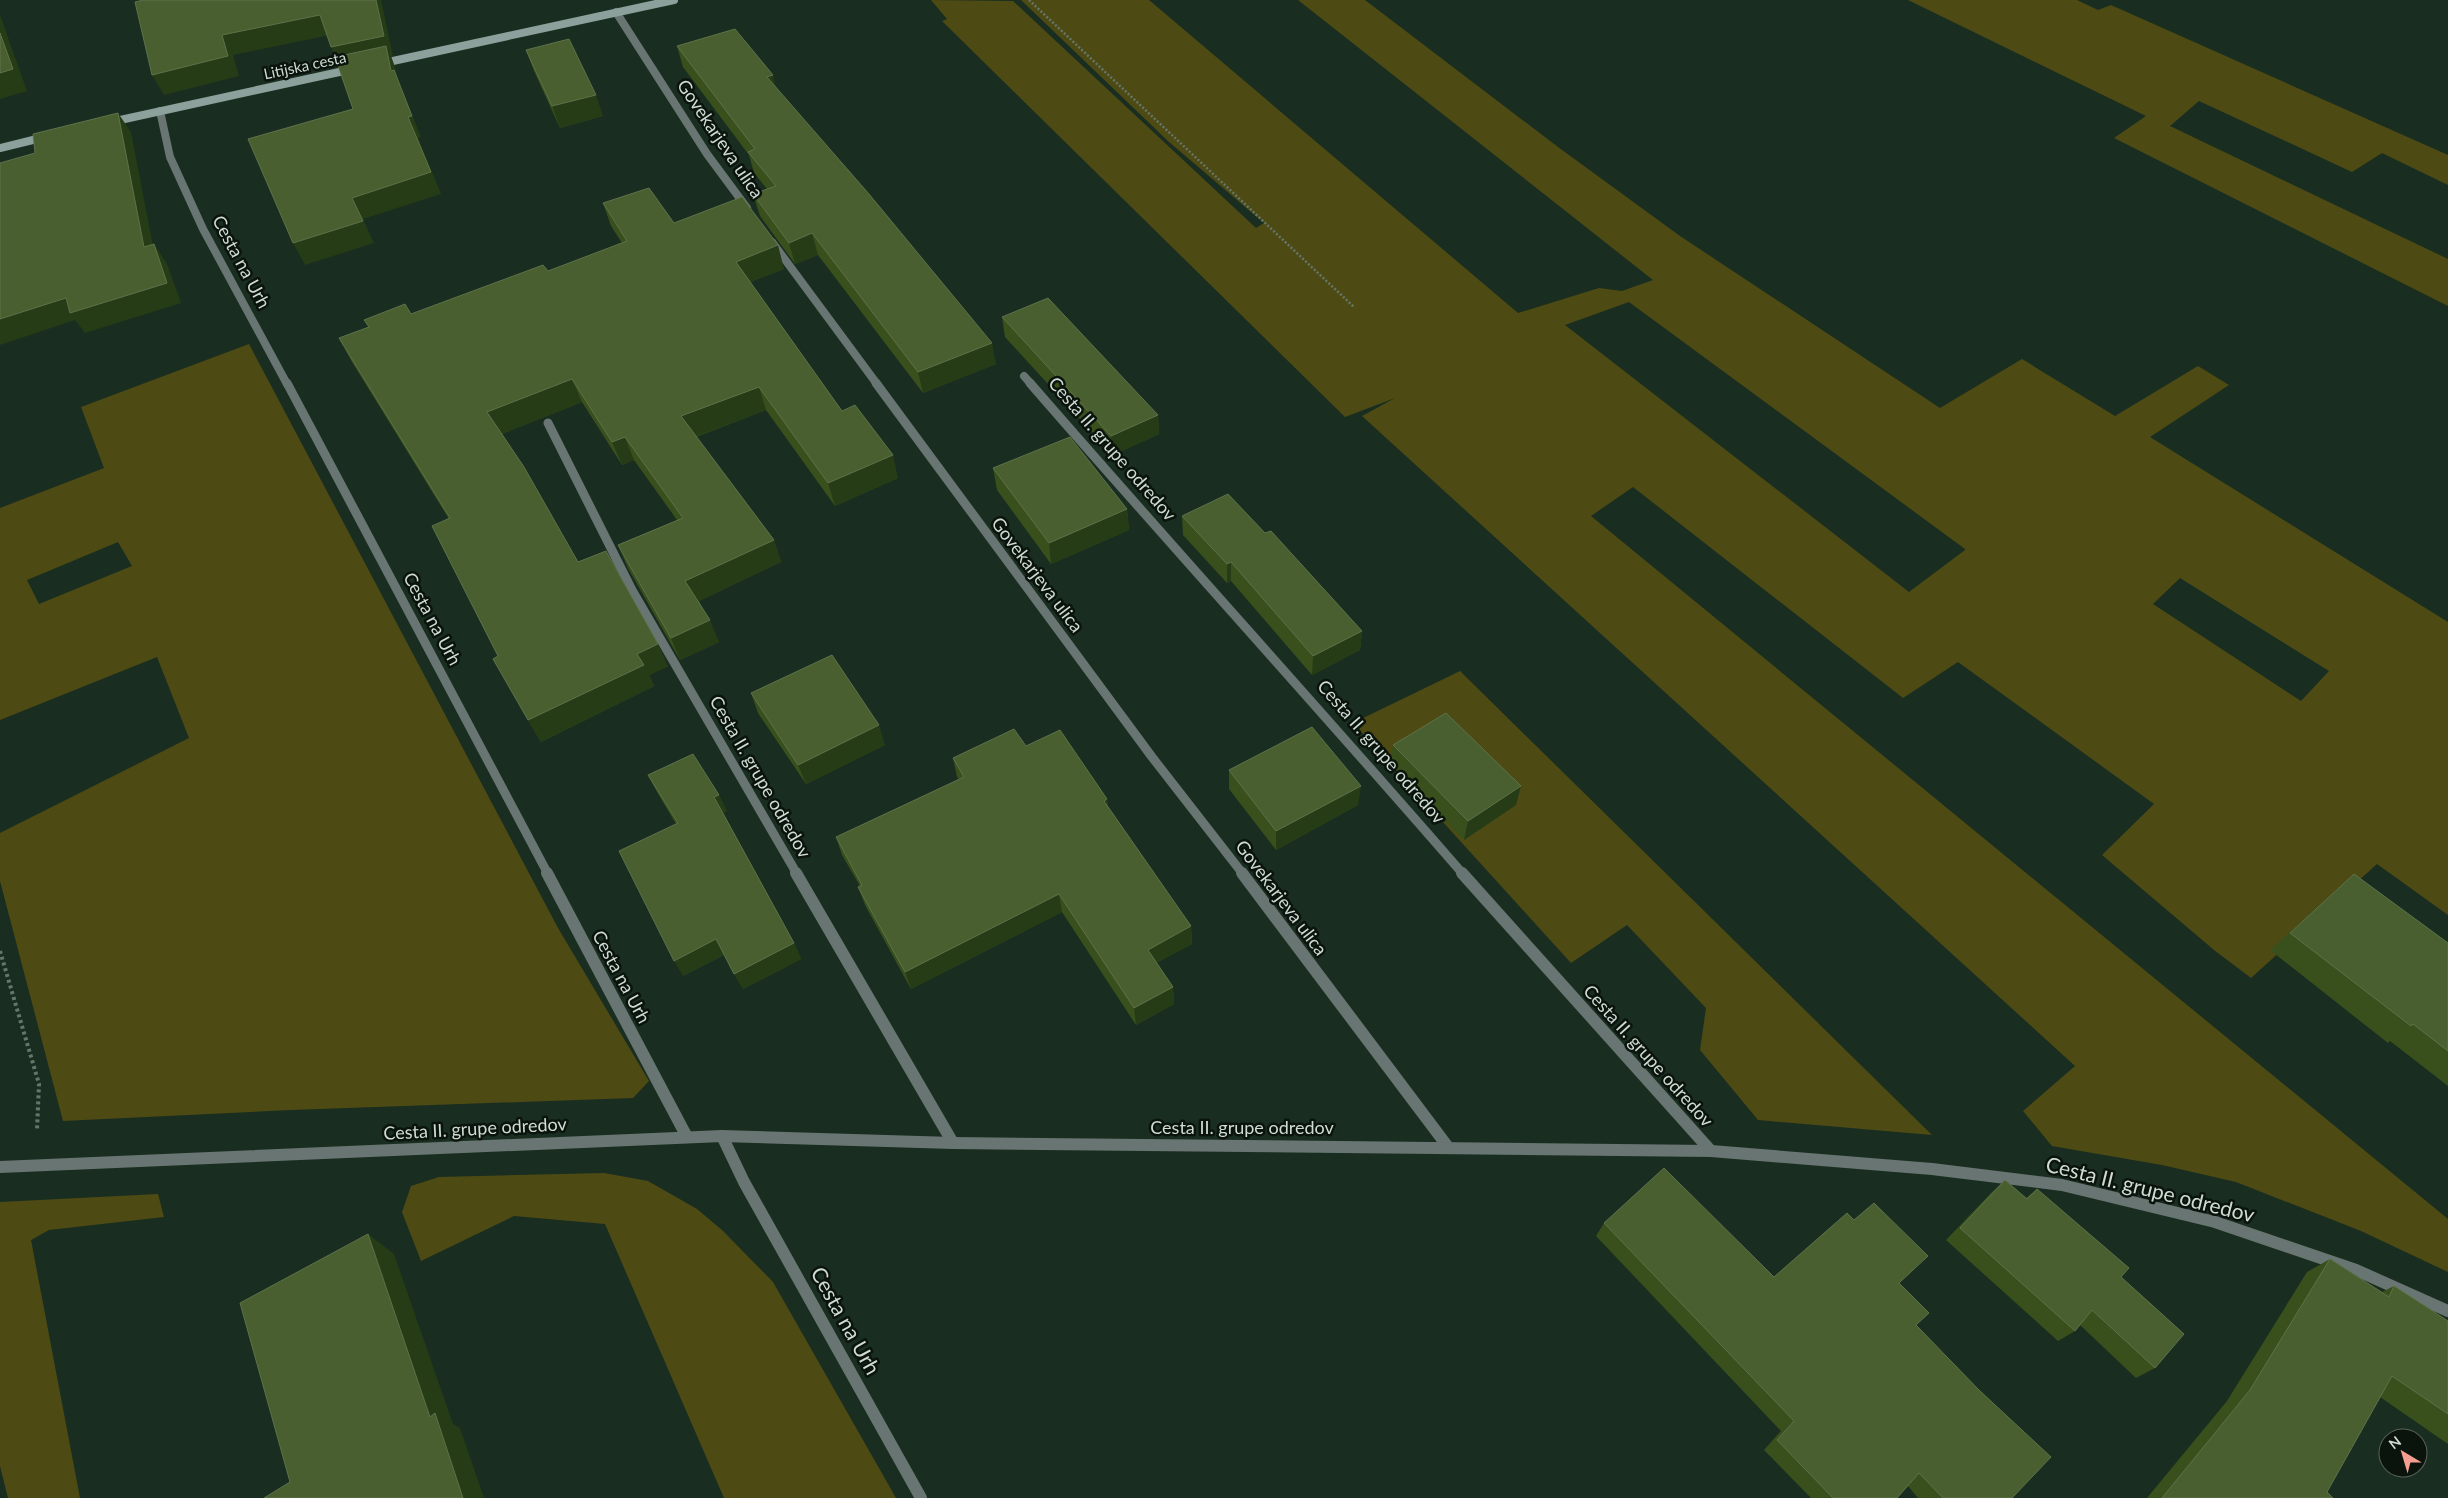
<svg xmlns="http://www.w3.org/2000/svg" width="2448" height="1498" font-family="Lato,sans-serif">
  <style>
    .green { fill: #4e4a14; fill-rule: evenodd }
    .lines { fill: none; stroke-linecap: round; stroke-linejoin: round }
    .path-far1 { stroke: #65776b; stroke-width: 2.5; stroke-dasharray: 2 2; stroke-linecap: butt }
    .path { stroke: #65776b; stroke-width: 4; stroke-dasharray: 3 3; stroke-linecap: butt }
    .minor-far2 { stroke: #687572; stroke-width: 8 }
    .minor-far1 { stroke: #687572; stroke-width: 9 }
    .minor { stroke: #687572; stroke-width: 12 }
    .tertiary { stroke: #687572; stroke-width: 12 }
    .secondary { stroke: #8ca19c; stroke-width: 8 }
    .wall { fill: #39501d }
    .shaded-wall { fill: #263c16 }
    .building { fill: #495f30; stroke: #5e724a }
    .labels { text-anchor: middle; stroke-width: 5; stroke-linejoin: round; paint-order: stroke }
    .far-street-label { font-size: 15px; fill: #cfdcd3; stroke: #0b130d }
    .street-label { font-size: 18px; fill: #cfdcd3; stroke: #0b130d }
    .near-street-label { font-size: 21px; fill: #cfdcd3; stroke: #0b130d }
  </style>
  <rect width="100%" height="100%" fill="#192e20"/>
  <path class="green" d="M931,0L1013,1L1256,228L1264,223L1169,142L1021,0H1149L1518,313L1599,288L1622,291L1653,280L1298,0H1365L1558,147L1680,236L1940,408L2022,359L2115,416L2198,366L2229,385L2150,437L2448,622V915L2377,864L2251,978L2214,950L2102,855L2154,804L1958,662L1903,698L1633,487L1591,516L2448,1219V1272L2361,1231L2236,1182L2162,1165L2052,1146L2023,1111L2075,1066L1362,416L1395,398L1345,417L942,21L947,19ZM1629,302L1965,549V550L1909,592L1565,325ZM2180,578L2329,671L2301,701L2153,604Z
    M1908,0H2077L2098,10L2111,5L2448,155V185L2382,153L2352,172L2199,101L2170,126L2448,259V306L2114,138L2146,116Z
    M249,344L558,928L649,1081L633,1098L291,1110L63,1121L0,881V833L189,738L157,657L0,720V508L104,468L81,407ZM118,542L132,566L39,604L27,580Z
    M1460,671L1932,1135L1758,1120L1700,1050L1706,1008L1627,925L1571,963L1353,723Z
    M604,1173L648,1181L697,1209L722,1230L773,1282L896,1498H724L605,1224L514,1216L421,1261L402,1212L411,1186L439,1177Z
    M158,1194L164,1217L49,1230L31,1240L80,1498H8L0,1466V1202Z"/>
  <g class="lines">
    <path class="path-far1" d="M1029,0L1354,307"/>
    <path class="path" d="M0,951L39,1084L37,1130"/>
    <path class="minor-far2" d="M616,12L707,154L747,208
      M160,111L170,157L203,229L287,384
      M772,242L877,384
      M1024,376L1031,384"/>
    <path class="minor-far1" d="M287,383L548,874
      M876,383L1152,757L1243,874
      M1030,383C1173,548 1320,709 1463,874
      M548,423L632,590L797,874"/>
    <path class="minor" d="M547,873L687,1137
      M796,873L953,1143
      M1242,873L1448,1147
      M1462,873L1711,1151
      M722,1136L744,1182L921,1498"/>
    <path class="tertiary" d="M0,1167L722,1136L953,1143L1711,1151L1932,1169L2062,1185L2215,1222L2356,1270L2448,1311"/>
    <path class="secondary" d="M379,64L674,0
      M111,122L353,69
      M0,148L45,137"/>
  </g>
  <path class="wall" d="M677,46L775,87L996,364L923,393L818,255L795,264L760,216L753,194L767,189L754,173L749,155L683,67Z
    M526,50L603,116L560,128L534,71Z
    M603,203L674,223L784,269L750,282L842,411L898,478L835,506L766,410L696,437L774,540L781,562L699,601L719,642L680,660L628,568L618,545L677,520L634,460L622,465L582,402L502,434L578,562L668,666L649,675L654,686L541,742L528,720L498,656L449,519L352,362L339,338L369,327L364,320L411,314L548,271L622,243L611,226Z
    M1002,317L1158,415L1159,434L1113,455L1005,337Z
    M993,468L1127,509L1129,530L1051,564L997,490Z
    M1182,516L1265,533L1362,631L1360,650L1312,675L1231,581L1227,583L1183,535Z
    M751,693L885,745L806,784L758,713Z
    M1393,745L1516,805L1464,840L1390,764Z
    M1026,746L1107,799L1108,807L1191,926L1192,944L1156,963L1173,987L1174,1004L1136,1025L1062,912L911,989L865,905L858,887L860,886L842,855L836,837L959,779L957,777L953,758Z
    M1229,770L1358,805L1276,850L1229,789Z
    M648,775L727,811L723,813L794,943L801,959L743,989L724,955L683,976L676,824L657,792Z
    M2354,874L2448,943V1086L2390,1041L2388,1043L2270,950Z
    M2005,1180L2026,1198L2037,1189L2121,1277L2155,1368L2136,1378L2080,1325L2075,1331L2058,1341L1946,1240L1991,1193Z
    M1604,1223L1774,1277L1899,1283L1916,1325L1979,1390L2012,1498H1918L1908,1486L1897,1498H1811L1764,1450L1781,1431L1596,1236Z
    M2330,1259L2382,1292L2394,1286L2448,1321V1444L2380,1397L2327,1492L2333,1498H2147L2227,1401L2307,1272Z"/>
  <path class="shaded-wall" d="M376,0H381L393,56H391L395,67L398,80L421,137L418,138L441,194L363,219L374,243L305,265L293,243L352,198L431,172L341,67L331,47Z
    M0,15L27,91L0,99Z
    M320,15L330,35L233,55L239,76L164,95L152,75L222,35Z
    M773,75L778,97L767,77Z
    M596,95L603,116L560,128L552,106Z
    M118,113L131,132L157,267L144,247Z
    M812,233L818,255L795,264L789,243Z
    M154,244L167,264L181,303L85,333L75,320L0,345V319Z
    M778,245L784,269L743,285L736,262Z
    M992,343L996,364L923,393L918,372Z
    M572,379L582,402L499,435L487,412Z
    M759,387L766,410L689,439L681,416Z
    M1158,415L1159,434L1113,455L1111,436Z
    M625,437L634,460L622,465L612,442Z
    M893,455L898,478L835,506L828,483Z
    M1127,509L1129,530L1051,564L1049,543Z
    M774,540L781,562L695,603L685,581Z
    M1231,562V581L1227,583V564Z
    M710,620L719,642L680,660L671,638Z
    M1362,631L1360,650L1312,675L1313,656Z
    M658,644L668,666L649,675L654,686L541,742L528,720L637,654Z
    M879,725L885,745L806,784L798,765Z
    M1361,786L1358,805L1276,850V831Z
    M1521,786L1516,805L1464,840L1468,821Z
    M719,795L727,811L722,814L714,797Z
    M1107,799L1109,818L1104,801Z
    M1059,894L1062,912L911,989L905,972Z
    M1191,926L1192,944L1149,967L1148,950Z
    M716,939L724,955L683,976L674,961Z
    M794,943L801,959L743,989L734,974Z
    M1173,987L1174,1004L1136,1025L1134,1008Z
    M368,1234L394,1254L453,1424L460,1428L484,1498H463L430,1417Z"/>
  <path class="building" d="M143,0H376L384,36L331,47L320,15L222,35L228,56L152,75L135,2Z
    M735,29L773,75L767,77L869,194L992,343L918,372L812,233L789,243L753,194L776,186L748,152L755,149L677,46Z
    M0,33L13,69L0,73Z
    M569,39L596,95L552,106L526,50Z
    M386,46L391,71L394,70L412,116L408,117L431,172L352,198L363,221L293,243L248,139L353,109L335,57Z
    M118,113L144,247L154,244L167,283L70,313L66,298L0,319V163L35,153L33,134Z
    M649,188L674,223L742,197L778,245L736,262L842,411L855,405L893,455L828,483L759,387L681,416L774,540L685,581L710,620L671,638L618,545L683,518L625,437L612,442L572,379L487,412L524,467L578,562L606,551L658,644L637,654L644,665L528,720L493,659L498,656L432,526L450,518L339,338L369,327L364,320L405,304L411,314L543,265L548,271L627,241L603,203Z
    M1048,298L1158,415L1111,436L1002,317Z
    M1070,437L1127,509L1049,543L993,468Z
    M1228,494L1265,533L1271,531L1362,631L1313,656L1231,562L1227,564L1182,516Z
    M832,655L879,725L798,765L751,693Z
    M1446,713L1521,786L1468,821L1393,745Z
    M1312,727L1361,786L1276,831L1229,770Z
    M1014,729L1026,746L1060,730L1107,799L1104,801L1191,926L1148,950L1173,987L1134,1008L1059,894L905,972L858,887L862,885L836,837L964,777L953,758Z
    M693,754L719,795L714,797L794,943L734,974L716,939L674,961L619,851L678,823L648,775Z
    M2354,874L2448,943V1051L2413,1024L2411,1026L2290,933Z
    M1664,1168L1774,1277L1847,1213L1854,1220L1874,1203L1928,1256L1899,1283L1929,1313L1916,1325L1979,1390L2051,1457L2012,1498H1943L1919,1473L1897,1498H1833L1777,1440L1794,1421L1604,1223Z
    M2005,1180L2027,1199L2037,1189L2129,1268L2121,1277L2184,1334L2155,1368L2092,1310L2075,1331L1960,1228Z
    M368,1234L430,1417L435,1413L463,1498H264L290,1482L240,1303Z
    M2330,1259L2389,1297L2394,1286L2448,1321V1414L2392,1376L2327,1492L2333,1498H2162L2250,1390Z"/>
  <g class="labels">
    <g class="far-street-label">
      <text transform="translate(305 66) rotate(-12)" y="5">Litijska cesta</text>
    </g>
    <g class="street-label">
      <text transform="translate(720 139) rotate(56)" y="6">Govekarjeva ulica</text>
      <text transform="translate(241 262) rotate(62)" y="6">Cesta na Urh</text>
      <text transform="translate(1112 449) rotate(49)" y="6">Cesta II. grupe odredov</text>
      <text transform="translate(1037 575) rotate(53)" y="6">Govekarjeva ulica</text>
      <text transform="translate(432 619) rotate(62)" y="6">Cesta na Urh</text>
      <text transform="translate(1381 752) rotate(49)" y="6">Cesta II. grupe odredov</text>
      <text transform="translate(760 777) rotate(60)" y="6">Cesta II. grupe odredov</text>
      <text transform="translate(1281 898) rotate(53)" y="6">Govekarjeva ulica</text>
      <text transform="translate(621 977) rotate(62)" y="6">Cesta na Urh</text>
      <text transform="translate(1648 1056) rotate(48)" y="6">Cesta II. grupe odredov</text>
      <text x="1242" y="1134">Cesta II. grupe odredov</text>
      <text transform="translate(475 1129) rotate(-3)" y="6">Cesta II. grupe odredov</text>
    </g>
    <g class="near-street-label">
      <text transform="translate(2150 1190) rotate(14)" y="7">Cesta II. grupe odredov</text>
      <text transform="translate(845 1321) rotate(61)" y="7">Cesta na Urh</text>
    </g>
  </g>
  <g transform="translate(2403 1453) rotate(322)"><circle r="24" fill="#0b130d" stroke="#59635c"/>
  <path d="M0-4L9 19L0 12L-9 19Z" fill="#f59d8e"/>
  <text y="-8" font-size="14" font-weight="bold" text-anchor="middle" fill="#cfdcd3">N</text>
  </g>
</svg>
